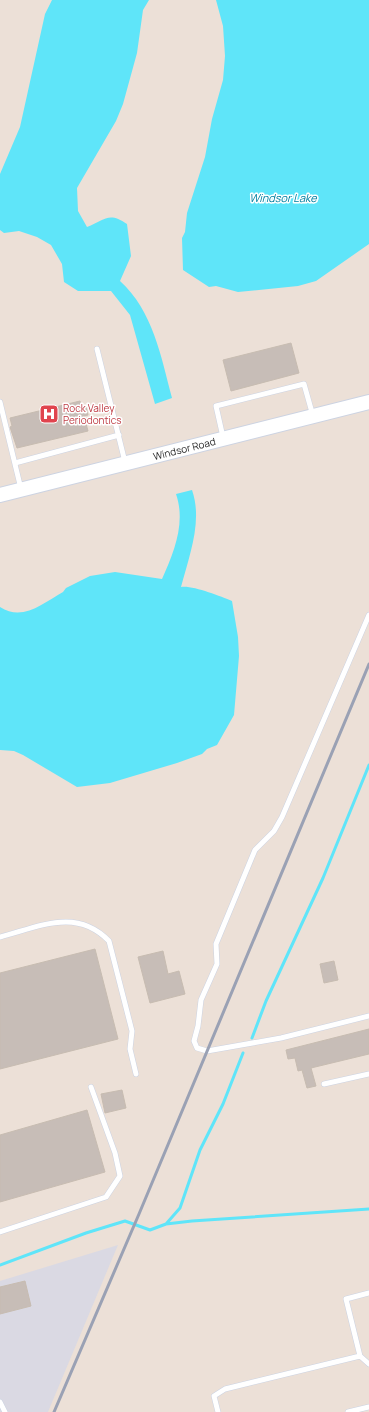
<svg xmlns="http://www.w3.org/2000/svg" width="369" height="1412" font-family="Manrope,sans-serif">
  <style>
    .industrial { fill: #dad9e3 }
    .water { fill: #5fe5f9 }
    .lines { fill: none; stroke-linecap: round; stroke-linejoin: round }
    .stream { stroke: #5fe5f9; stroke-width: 3 }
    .building { fill: #c7bdb7; stroke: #c7bcb1 }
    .lane-casing { stroke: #ccd3e2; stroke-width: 6 }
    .secondary-casing { stroke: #ccd3e2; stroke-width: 16 }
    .lane { stroke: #fff; stroke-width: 5 }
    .secondary { stroke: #fff; stroke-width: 14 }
    .rail { stroke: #9aa1b4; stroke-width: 3 }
    .labels { text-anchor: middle; stroke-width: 3; stroke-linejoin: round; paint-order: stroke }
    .health-label { font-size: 10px; fill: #be3a42; stroke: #fff; text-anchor: start }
    .street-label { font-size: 10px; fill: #272727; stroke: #fff }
    .water-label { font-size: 11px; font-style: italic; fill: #0180a1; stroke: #fff }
  </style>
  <rect width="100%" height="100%" fill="#ece0d7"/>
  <path class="industrial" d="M118,1245L48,1412H0V1281Z"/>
  <path class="water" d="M52,0H149L143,10L137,53L123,104L116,121L77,188L78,211L87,227C104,220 109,211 127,224L131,256L120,281C153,311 161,356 172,398L155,404L130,315L111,291H78L64,282L62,264L51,245L37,237L19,231L4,233L0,230V174L20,127L45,14Z
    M216,0H369V244L316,281L298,286L238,292L216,286L209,287L183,270L182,238L185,232L187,213L205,157L212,119L223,80L225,56L223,26Z
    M192,490C203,521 189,556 181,587C192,585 220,596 232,601L238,637L239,656L234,715L217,745L207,749L202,754L177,763L110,783L77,787L23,755L14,751L0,750V607C23,622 43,603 63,592L66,588L90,576L115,572L162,579C174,552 186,523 176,494Z"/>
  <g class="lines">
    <path class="stream" d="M252,1038L266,1001L323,878L369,765
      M166,1224L180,1208L200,1150L223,1104L243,1053
      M0,1265L86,1233L125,1221L150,1230L166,1224L192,1221L369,1209"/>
  </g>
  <path class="building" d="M291,343L299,373L231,391L223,360Z
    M80,401L82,408L86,407L88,415L84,416L88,431L17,448L10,427L12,426L10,418Z
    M95,949L118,1039L0,1069V973Z
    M163,951L168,974L179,971L185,994L150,1003L138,957Z
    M334,961L338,980L324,983L320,964Z
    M369,1029V1054L311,1068L316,1086L307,1088L302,1070L298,1071L295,1058L288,1059L286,1050Z
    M122,1090L126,1108L105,1113L101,1094Z
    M87,1110L105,1172L0,1202V1135Z
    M25,1281L31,1306L0,1314V1287Z"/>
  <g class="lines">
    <defs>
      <path id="lane" d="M97,349L125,462
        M0,402L21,489
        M223,437L216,406L304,384L313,416
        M15,463L119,435
        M369,615L282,817L274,831L255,850L216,944L217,964L201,1000L198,1026L194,1041L197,1048L207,1051L281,1038L369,1016
        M0,937C39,927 76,907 109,941L132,1031L130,1049L136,1074
        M324,1084L369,1074
        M0,1232L106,1197L120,1176L115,1153L91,1087
        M369,1293L346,1299L360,1356L369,1364
        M0,1402L5,1412
        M218,1412L214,1396L225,1389L360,1356
        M348,1412L369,1407"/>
      <g id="secondary">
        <path id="s1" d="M0,495L369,402"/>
      </g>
    </defs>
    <use href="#lane" class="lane-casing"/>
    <use href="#secondary" class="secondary-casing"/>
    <use href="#lane" class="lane"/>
    <use href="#secondary" class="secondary"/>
    <path class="rail" d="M54,1412L139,1214L369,664"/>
  </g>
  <defs>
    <symbol id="hospital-square" viewBox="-11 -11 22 22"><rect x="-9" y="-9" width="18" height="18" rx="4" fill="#e0444e" stroke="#fff"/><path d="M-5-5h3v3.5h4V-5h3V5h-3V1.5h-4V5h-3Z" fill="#fff"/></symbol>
  </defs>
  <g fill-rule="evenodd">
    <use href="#hospital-square" x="38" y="403" width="22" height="22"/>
  </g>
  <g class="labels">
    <g class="health-label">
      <text x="63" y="412">Rock Valley<tspan x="63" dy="12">Periodontics</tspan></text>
    </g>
    <g class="street-label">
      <text dy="4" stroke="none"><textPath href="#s1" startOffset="190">Windsor Road</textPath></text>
    </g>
    <g class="water-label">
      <text x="283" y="202">Windsor Lake</text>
    </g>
  </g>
</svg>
